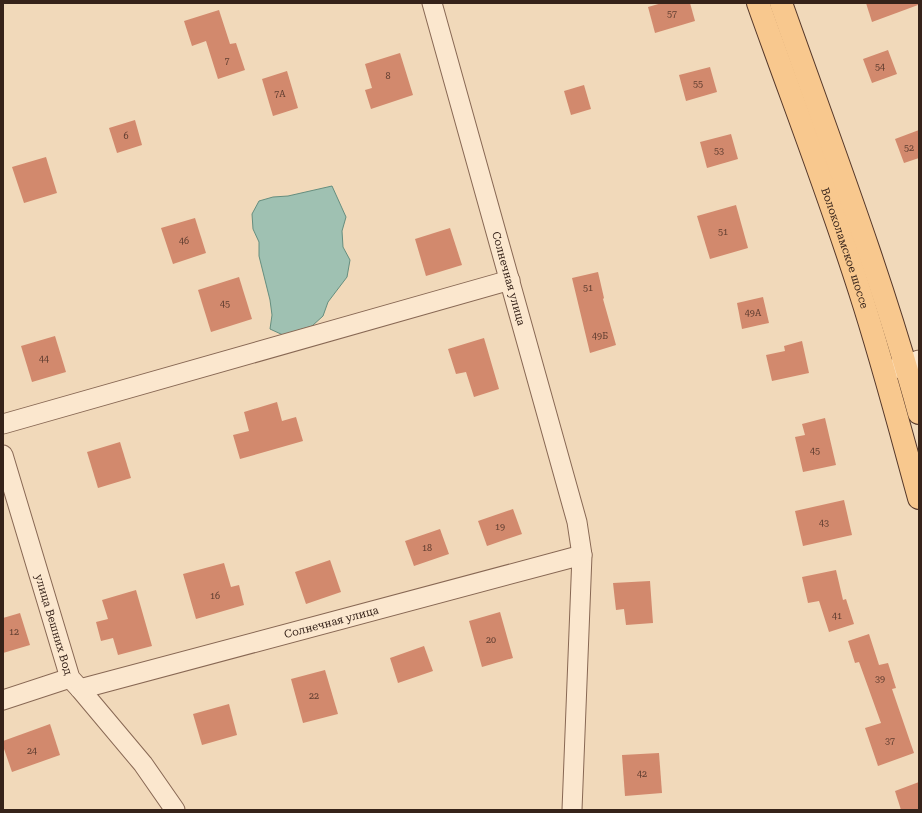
<svg xmlns="http://www.w3.org/2000/svg" width="922" height="813" font-family="'Roboto Serif',serif">
	<style>
		.water { fill: #9fc1b2; stroke: #668e7f }
		.building { fill: #d2896d }
		.lines { fill: none; stroke-linecap: round; stroke-linejoin: round }
		.minor-casing { stroke: #886854; stroke-width: 21 }
		.major-casing { stroke: #553729; stroke-width: 24 }
		.minor { stroke: #fbe7ce; stroke-width: 19 }
		.major { stroke: #f8c88e; stroke-width: 22 }
		.labels { text-anchor: middle; dominant-baseline: central; stroke-width: 3.5; stroke-linejoin: round; paint-order: stroke }
		.number-label { font-size: 9px; fill: #5d3c2f }
		.street-label { font-size: 11px; fill: #36231a; stroke: #f8e4ca }
	</style>
	<rect width="100%" height="100%" fill="#f1d9ba"/>
	<polygon class="water" points="332,186 346,217 342,231 343,247 350,260 347,277 328,302 323,316 312,326 283,335 270,329 272,315 270,300 259,256 259,242 253,229 252,214 259,201 273,197 288,196"/>
	<g class="building">
		<polygon points="662,3 690,3 695,21 655,33 648,7"/>
		<polygon points="866,3 918,3 918,5 872,22"/>
		<polygon points="219,10 230,44 236,43 245,70 218,79 206,41 192,46 184,21"/>
		<polygon points="888,50 897,74 872,83 863,59"/>
		<polygon points="400,53 413,95 371,109 365,90 372,88 365,64"/>
		<polygon points="710,67 717,92 686,101 679,75"/>
		<polygon points="287,71 298,108 273,116 262,79"/>
		<polygon points="584,85 591,109 571,115 564,91"/>
		<polygon points="135,120 142,145 117,153 109,128"/>
		<polygon points="919,130 919,158 904,163 895,139"/>
		<polygon points="731,134 738,159 707,168 700,142"/>
		<polygon points="46,157 57,193 24,203 12,167"/>
		<polygon points="736,205 748,248 710,259 697,216"/>
		<polygon points="195,218 206,253 173,264 161,228"/>
		<polygon points="450,228 462,265 426,276 415,239"/>
		<polygon points="598,272 604,298 603,299 616,345 590,353 572,278"/>
		<polygon points="239,277 252,319 211,332 198,290"/>
		<polygon points="763,297 769,323 742,329 737,303"/>
		<polygon points="55,336 66,372 32,382 21,346"/>
		<polygon points="484,338 499,389 474,397 466,372 456,374 448,349"/>
		<polygon points="802,341 809,373 772,381 766,355 785,351 784,346"/>
		<polygon points="277,402 282,421 296,417 303,441 240,459 233,435 249,431 244,412"/>
		<polygon points="825,418 836,465 803,472 795,437 805,435 802,424"/>
		<polygon points="120,442 131,478 98,488 87,452"/>
		<polygon points="844,500 852,535 803,546 795,511"/>
		<polygon points="513,509 522,534 487,546 478,521"/>
		<polygon points="440,529 449,554 414,566 405,541"/>
		<polygon points="330,560 341,592 306,604 295,572"/>
		<polygon points="224,563 231,587 239,585 244,605 196,619 183,574"/>
		<polygon points="836,570 843,600 846,599 854,624 829,632 819,601 808,603 802,577"/>
		<polygon points="650,581 653,623 626,625 624,609 616,610 613,583"/>
		<polygon points="136,590 152,646 118,655 113,638 101,641 96,622 108,619 102,600"/>
		<polygon points="500,612 513,658 482,667 469,621"/>
		<polygon points="20,613 30,645 3,653 3,618"/>
		<polygon points="869,634 879,665 888,663 896,688 892,689 914,753 878,766 865,728 881,723 859,662 855,663 848,641"/>
		<polygon points="424,646 433,671 398,683 390,658"/>
		<polygon points="325,670 338,714 303,723 291,679"/>
		<polygon points="229,704 237,735 202,745 193,714"/>
		<polygon points="50,724 60,755 12,772 3,746 3,741"/>
		<polygon points="659,753 662,793 625,796 622,755"/>
		<polygon points="919,782 919,810 901,810 895,791"/>
	</g>
	<g class="lines">
		<defs>
			<g id="minor">
				<path id="s1" d="M 432,3 L 577,522 L 582,555 L 572,810"/>
				<polyline points="891,370 919,360"/>
				<polyline points="3,424 510,280"/>
				<path id="s2" d="M 3,455 L 70,678 L 80,689 L 143,764 L 175,810"/>
				<path id="s3" d="M 80,689 L 582,555"/>
				<polyline points="3,700 70,678"/>
			</g>
			<g id="major">
				<path id="s4" d="M 758,3 C 792,99 829,194 860,292 C 882,360 900,429 919,498"/>
				<path d="M 781,3 C 829,139 881,274 919,413"/>
			</g>
		</defs>
		<use href="#minor" class="minor-casing"/>
		<use href="#major" class="major-casing"/>
		<use href="#minor" class="minor"/>
		<use href="#major" class="major"/>
	</g>
	<g class="labels">
		<g class="number-label">
			<text x="672" y="14">57</text>
			<text x="227" y="61">7</text>
			<text x="880" y="67">54</text>
			<text x="388" y="76">8</text>
			<text x="698" y="84">55</text>
			<text x="280" y="94">7А</text>
			<text x="126" y="136">6</text>
			<text x="909" y="148">52</text>
			<text x="719" y="151">53</text>
			<text x="723" y="232">51</text>
			<text x="184" y="241">46</text>
			<text x="588" y="288">51</text>
			<text x="225" y="304">45</text>
			<text x="753" y="313">49А</text>
			<text x="600" y="336">49Б</text>
			<text x="44" y="359">44</text>
			<text x="815" y="451">45</text>
			<text x="824" y="523">43</text>
			<text x="500" y="527">19</text>
			<text x="427" y="548">18</text>
			<text x="215" y="596">16</text>
			<text x="837" y="616">41</text>
			<text x="14" y="632">12</text>
			<text x="491" y="640">20</text>
			<text x="880" y="679">39</text>
			<text x="314" y="696">22</text>
			<text x="890" y="741">37</text>
			<text x="32" y="751">24</text>
			<text x="642" y="774">42</text>
		</g>
		<g class="street-label">
			<text stroke="none"><textPath href="#s4" startOffset="260">Волоколамское шоссе</textPath></text>
			<text stroke="none"><textPath href="#s1" startOffset="286">Солнечная улица</textPath></text>
			<text stroke="none"><textPath href="#s3" startOffset="260">Солнечная улица</textPath></text>
			<text stroke="none"><textPath href="#s2" startOffset="177">улица Вешних Вод</textPath></text>
		</g>
	</g>
	<rect width="922" height="813" fill="none" stroke="#36231a" stroke-width="8"/>
</svg>
